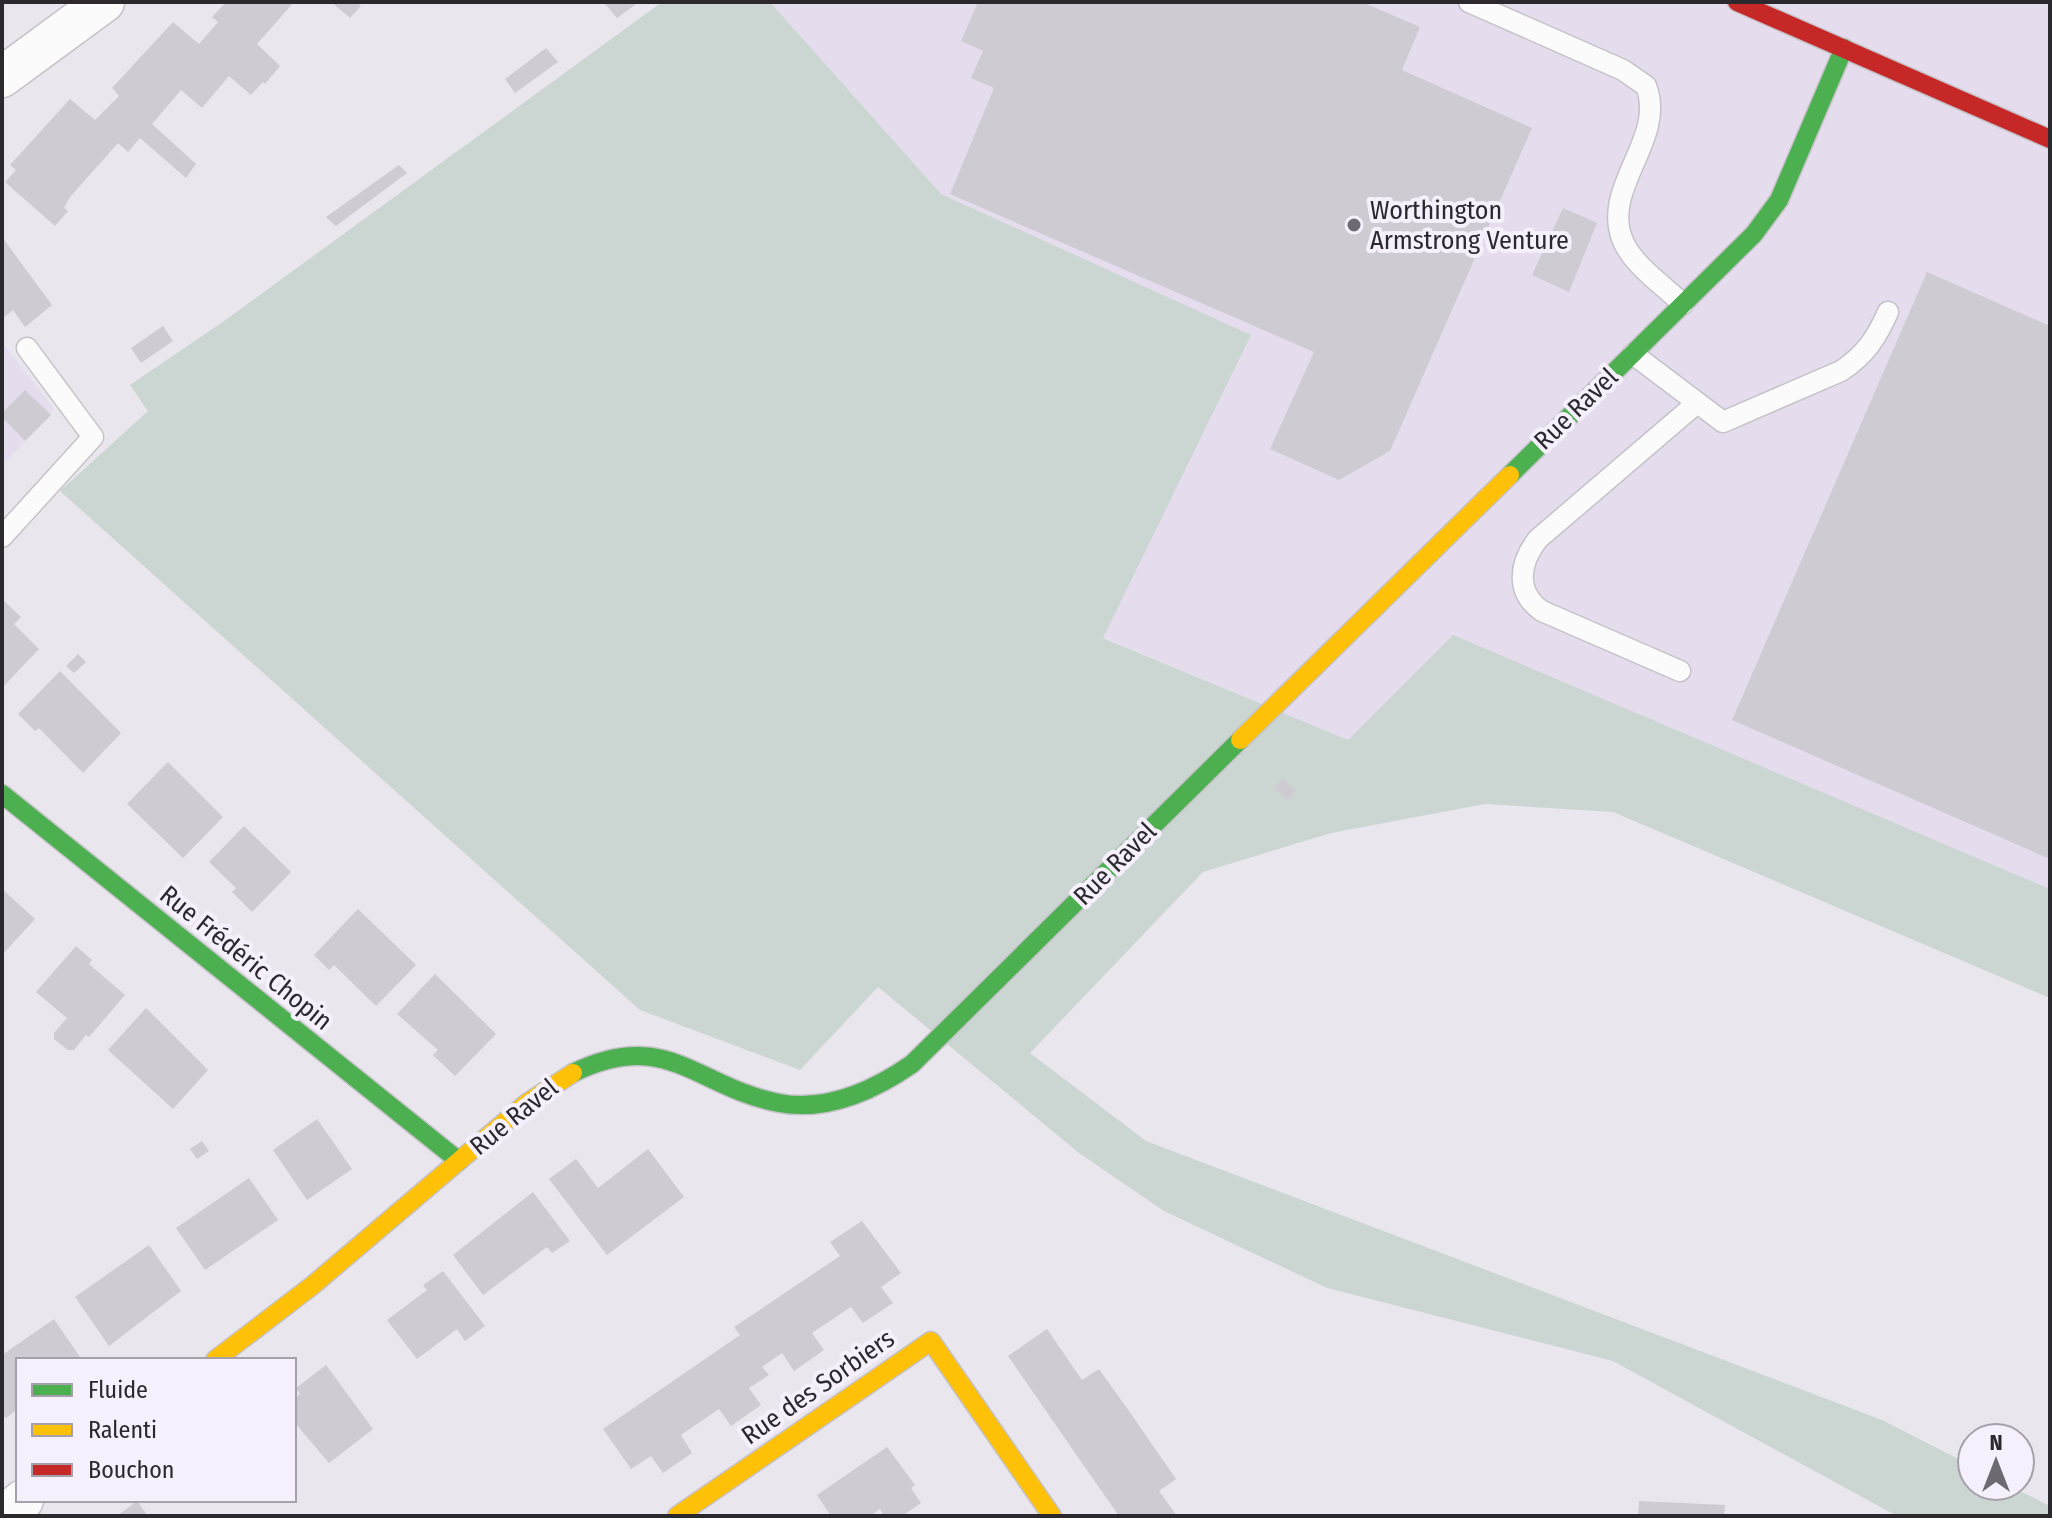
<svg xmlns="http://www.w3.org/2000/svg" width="2052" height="1518" font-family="'Fira Sans Condensed',sans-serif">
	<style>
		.built { fill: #e5dded }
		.green { fill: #cbd6d3 }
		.building { fill: #cecbd2 }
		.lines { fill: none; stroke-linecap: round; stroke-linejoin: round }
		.lane-casing { stroke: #c5c2c8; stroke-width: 23 }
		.street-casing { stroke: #c5c2c8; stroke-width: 43 }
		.fast-casing { stroke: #c5c2c8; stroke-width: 21 }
		.slow-casing { stroke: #c5c2c8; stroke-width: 21 }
		.jam-casing { stroke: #c5c2c8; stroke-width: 21 }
		.lane { stroke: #fcfbfc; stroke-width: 20 }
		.street { stroke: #fcfbfc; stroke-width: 40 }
		.fast { stroke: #4caf50; stroke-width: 18 }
		.slow { stroke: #ffc107; stroke-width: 18 }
		.jam { stroke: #c62828; stroke-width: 18 }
		.poi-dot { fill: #6e6a71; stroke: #f6f0fd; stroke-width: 3 }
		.labels { text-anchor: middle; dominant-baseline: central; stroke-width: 8; stroke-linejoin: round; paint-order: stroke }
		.poi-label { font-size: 26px; fill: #2b282e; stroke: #f6f0fd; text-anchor: start }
		.street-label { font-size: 26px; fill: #2b282e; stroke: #f6f0fd }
	</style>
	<rect width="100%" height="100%" fill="#eae6ee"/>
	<g class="built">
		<polygon points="770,2 2050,2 2050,889 1453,636 1348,740 1103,637 1250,335 941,194"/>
		<polygon points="2,342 54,409 2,466"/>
	</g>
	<polygon class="green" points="662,2 770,2 941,194 1251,335 1103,638 1348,740 1453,635 2050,889 2050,998 1613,812 1485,804 1331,833 1203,872 1030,1053 1146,1141 1882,1420 1972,1466 1972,1486 2010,1486 2050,1506 2050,1516 1897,1516 1613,1361 1327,1288 1164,1211 1079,1153 878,987 800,1070 640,1010 60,491 148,411 130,385 224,321"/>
	<g class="building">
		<polygon points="226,2 294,2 257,44 280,66 265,84 263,82 251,95 229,76 202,108 181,90 152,124 196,164 186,178 140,138 128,152 118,143 70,197 64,208 68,211 55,226 5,182 16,170 10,165 70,99 95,120 119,96 112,88 173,22 199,44 218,22 212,17"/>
		<polygon points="331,2 356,2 361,6 350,18"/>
		<polygon points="608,2 639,2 617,18 605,4"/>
		<polygon points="978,2 1362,2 1420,27 1402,70 1532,128 1390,451 1339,480 1270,449 1314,352 950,194 994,88 971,78 983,51 961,41"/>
		<polygon points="546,48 558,62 515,93 505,79"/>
		<polygon points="399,165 407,173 336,226 326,217"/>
		<polygon points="1563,208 1597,223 1569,292 1532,275"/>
		<polygon points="2,237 52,305 25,327 13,310 2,319"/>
		<polygon points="1927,272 2050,326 2050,859 1732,720"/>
		<polygon points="163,326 173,341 141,363 131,348"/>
		<polygon points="25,390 51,415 25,441 2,417 2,413"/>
		<polygon points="2,599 21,617 14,624 39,649 2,688"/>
		<polygon points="78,654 86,662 74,673 66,666"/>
		<polygon points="60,671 121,733 83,773 39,728 35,731 18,714"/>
		<polygon points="168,762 223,817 183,858 127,804"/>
		<polygon points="1283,778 1296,791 1287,800 1274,787"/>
		<polygon points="244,826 291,872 252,912 232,892 236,888 209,862"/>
		<polygon points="2,889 35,919 2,955"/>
		<polygon points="358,909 416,965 376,1006 334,965 329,970 314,955"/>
		<polygon points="76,946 92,960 89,964 125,995 89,1037 86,1035 74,1050 68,1050 54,1039 54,1033 67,1018 36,992"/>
		<polygon points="435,974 496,1034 455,1076 433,1055 438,1050 397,1014"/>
		<polygon points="146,1008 208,1070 173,1109 108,1050"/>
		<polygon points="317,1119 352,1169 307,1200 273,1150"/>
		<polygon points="202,1141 209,1151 197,1159 190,1149"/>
		<polygon points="648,1149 684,1197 607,1255 549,1179 576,1159 598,1188"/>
		<polygon points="249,1178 278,1220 205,1270 176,1228"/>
		<polygon points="533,1192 570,1241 552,1253 547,1247 483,1295 453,1255"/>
		<polygon points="862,1221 901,1273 881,1287 893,1303 863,1323 851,1307 812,1333 824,1350 794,1371 782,1353 762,1367 769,1375 749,1388 761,1405 731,1426 719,1409 681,1435 692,1453 663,1473 651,1456 631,1469 603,1429 740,1335 734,1327 840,1256 830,1242"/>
		<polygon points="149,1245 181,1291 109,1346 75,1297"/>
		<polygon points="443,1271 485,1326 465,1341 457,1329 417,1359 387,1320 427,1290 423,1285"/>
		<polygon points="54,1319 82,1360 18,1360 18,1409 6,1418 2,1413 2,1355"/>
		<polygon points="1047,1329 1082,1380 1099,1369 1129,1411 1176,1479 1159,1491 1177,1516 1119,1516 1082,1463 1008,1356"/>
		<polygon points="326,1365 373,1429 329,1463 294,1422 294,1399 300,1394 296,1388"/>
		<polygon points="887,1447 915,1485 911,1488 921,1503 902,1516 884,1516 880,1509 870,1516 831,1516 817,1495"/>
		<polygon points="137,1501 148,1516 116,1516 121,1513"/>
		<polygon points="1639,1501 1725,1505 1724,1516 1638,1516"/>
	</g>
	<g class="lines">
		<defs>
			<g id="lane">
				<path d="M 1469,2 L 1623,70 L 1646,86 C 1667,139 1600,188 1623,241 C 1633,265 1664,286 1683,304"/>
				<path d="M 1633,354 L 1723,422 L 1841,371 C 1865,355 1876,339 1888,312"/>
				<polyline points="2,537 93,437 27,348"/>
				<path d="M 1680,671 L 1542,611 C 1515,592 1519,563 1538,539 L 1697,403"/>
			</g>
			<g id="street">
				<polyline points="2,77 104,2"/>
				<polyline points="4,1516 23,1500"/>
			</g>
			<g id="fast">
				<polyline points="1510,475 1754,234 1779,200 1844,48"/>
				<polyline points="2,794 459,1161"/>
				<path d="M 573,1073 C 667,1027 696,1087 779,1103 C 827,1112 873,1091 912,1064 L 1240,740"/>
			</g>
			<g id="slow">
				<polyline points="1240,740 1510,475"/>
				<polyline points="215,1360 313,1285 527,1103 573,1073"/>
				<polyline points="677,1516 931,1341 1052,1516"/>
			</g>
			<polyline id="jam" points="1737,2 2050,139"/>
		</defs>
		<use href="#lane" class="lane-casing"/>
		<use href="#street" class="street-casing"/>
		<use href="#fast" class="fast-casing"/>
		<use href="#slow" class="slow-casing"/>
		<use href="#jam" class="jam-casing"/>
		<use href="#lane" class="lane"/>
		<use href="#street" class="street"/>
		<use href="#fast" class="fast"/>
		<use href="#slow" class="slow"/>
		<use href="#jam" class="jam"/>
	</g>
	<circle class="poi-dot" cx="1354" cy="225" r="8"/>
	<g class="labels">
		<g class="poi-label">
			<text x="1370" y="210">Worthington<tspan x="1370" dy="30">Armstrong Venture</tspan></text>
		</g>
		<g class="street-label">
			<text transform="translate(1576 409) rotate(-44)">Rue Ravel</text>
			<text transform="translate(1115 864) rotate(-45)">Rue Ravel</text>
			<text transform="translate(246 958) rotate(39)">Rue Frédéric Chopin</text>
			<text transform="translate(514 1117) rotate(-39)">Rue Ravel</text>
			<text transform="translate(818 1387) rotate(-35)">Rue des Sorbiers</text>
		</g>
	</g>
	<rect width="2052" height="1518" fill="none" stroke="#2b282e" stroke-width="8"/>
	<rect x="16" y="1358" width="280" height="144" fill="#f6f0fd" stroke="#a5a0aa" stroke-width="2"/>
	<rect x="32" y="1384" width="40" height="12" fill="#4caf50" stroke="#a5a0aa" stroke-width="2"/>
	<text x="88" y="1398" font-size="24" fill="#2b282e">Fluide</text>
	<rect x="32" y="1424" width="40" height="12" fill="#ffc107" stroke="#a5a0aa" stroke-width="2"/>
	<text x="88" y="1438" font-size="24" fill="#2b282e">Ralenti</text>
	<rect x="32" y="1464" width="40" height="12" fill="#c62828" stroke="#a5a0aa" stroke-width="2"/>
	<text x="88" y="1478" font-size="24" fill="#2b282e">Bouchon</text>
	<g transform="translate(1996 1462)"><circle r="38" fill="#f6f0fd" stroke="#a5a0aa" stroke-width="2"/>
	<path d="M0-6L14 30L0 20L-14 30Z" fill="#6e6a71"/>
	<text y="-12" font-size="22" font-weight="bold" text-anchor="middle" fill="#2b282e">N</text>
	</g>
</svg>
